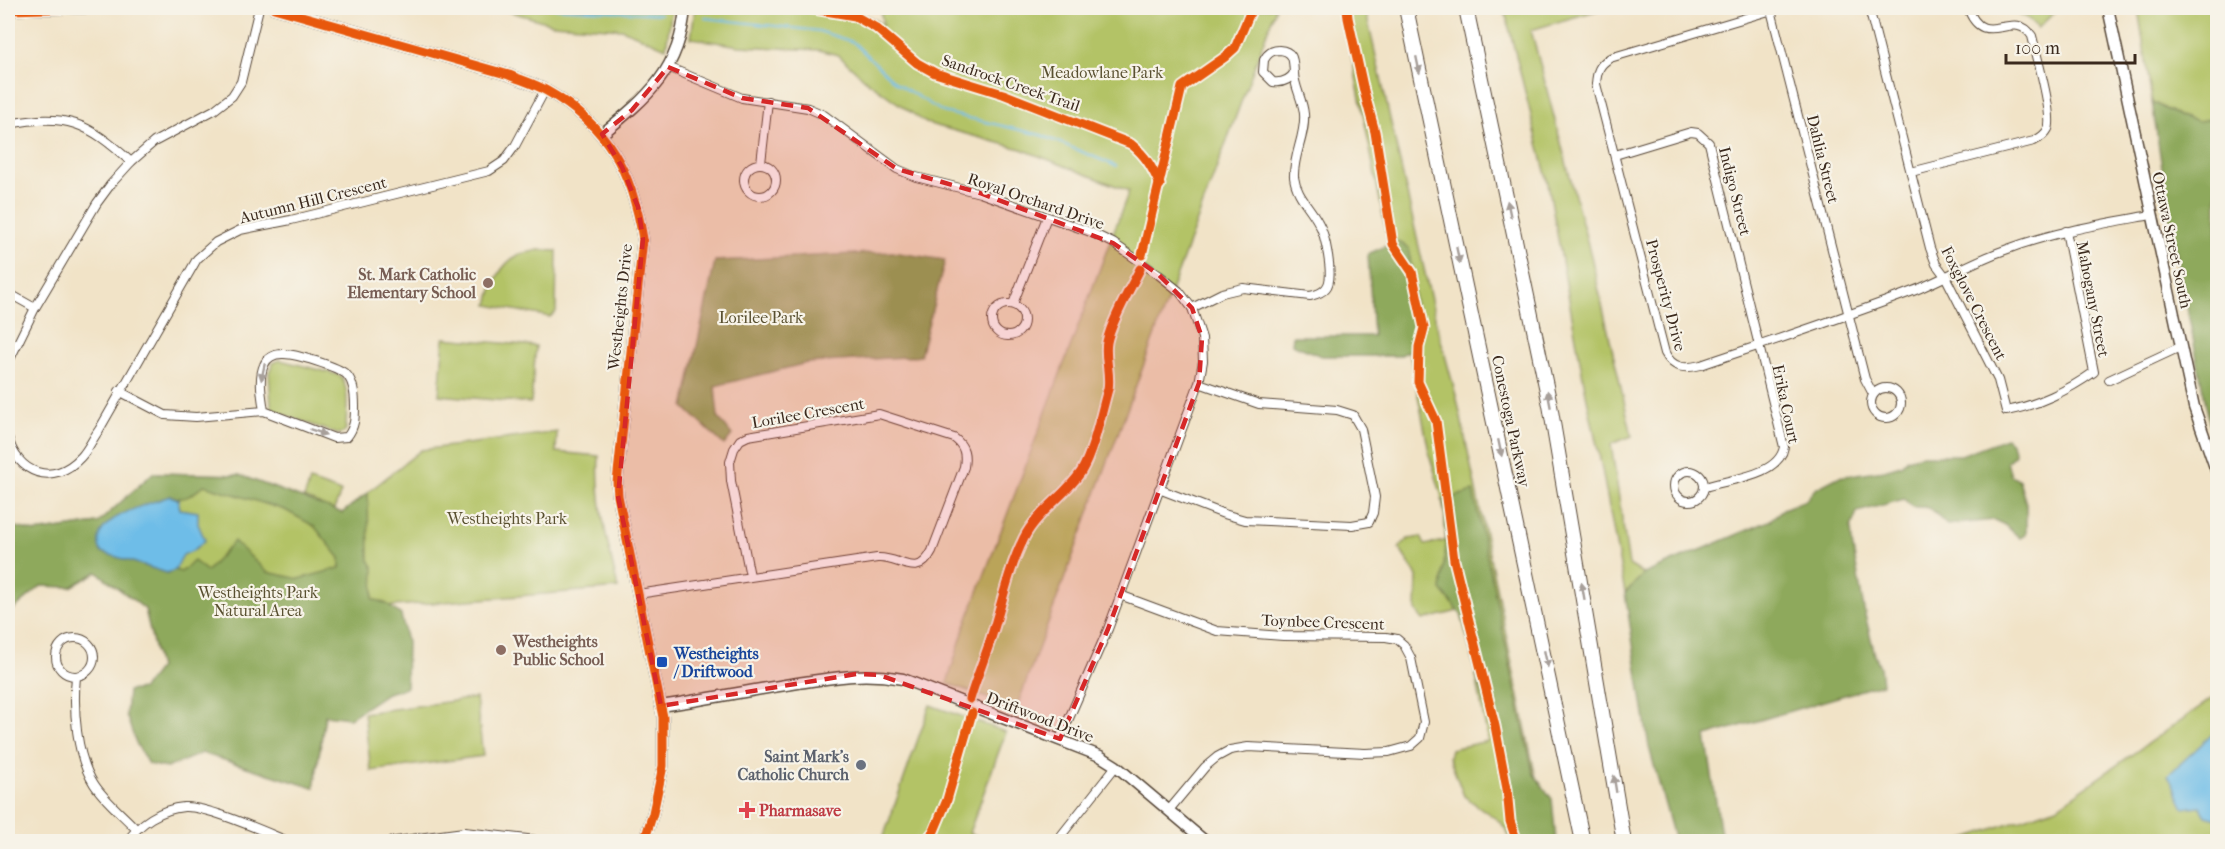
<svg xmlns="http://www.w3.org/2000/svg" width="2225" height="849" font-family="'IM FELL French Canon',serif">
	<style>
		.green { fill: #b3c366; stroke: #777642; stroke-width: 1.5 }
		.forest { fill: #8ea95b; stroke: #646a3c; stroke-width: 1.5; fill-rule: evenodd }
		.water { fill: #6ebde8; stroke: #547483; stroke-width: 1.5 }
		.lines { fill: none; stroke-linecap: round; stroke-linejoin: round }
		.stream { stroke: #6ebde8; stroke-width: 2 }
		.street-casing { stroke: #564637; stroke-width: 10 }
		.secondary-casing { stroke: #564637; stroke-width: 13 }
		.highway-casing { stroke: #564637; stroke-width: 16 }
		.street { stroke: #fff; stroke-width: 8 }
		.secondary { stroke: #fff; stroke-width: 10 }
		.highway { stroke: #fff; stroke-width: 14 }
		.cycleway-casing { stroke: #f7f3e8; stroke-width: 13 }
		.cycleway { stroke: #e8590c; stroke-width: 9 }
		.oneway { fill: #a79f9a }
		.marked { fill: #d62828; fill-opacity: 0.2; stroke: #d62828; stroke-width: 4.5; stroke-dasharray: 12 8; stroke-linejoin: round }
		.education-dot { fill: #8d6e63; stroke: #f7f3e8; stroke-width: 2 }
		.transit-dot { fill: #1a4fb4; stroke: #f7f3e8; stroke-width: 2 }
		.worship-dot { fill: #6b7280; stroke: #f7f3e8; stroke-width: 2 }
		.health-dot { fill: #e0444e; stroke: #f7f3e8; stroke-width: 2 }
		.labels { text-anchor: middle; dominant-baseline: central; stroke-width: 4.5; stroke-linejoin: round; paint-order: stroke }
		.park-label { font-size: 16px; fill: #595030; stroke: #f7f3e8 }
		.street-label { font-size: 16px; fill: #3b2a1e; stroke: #f7f3e8 }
		.education-label { font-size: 16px; font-weight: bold; fill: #785e54; stroke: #f7f3e8; text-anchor: end }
		.transit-label { font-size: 16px; font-weight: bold; fill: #164399; stroke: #f7f3e8; text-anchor: start }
		.worship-label { font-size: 16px; font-weight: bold; fill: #5b616d; stroke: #f7f3e8; text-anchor: end }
		.health-label { font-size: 16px; font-weight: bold; fill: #be3a42; stroke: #f7f3e8; text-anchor: start }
	</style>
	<rect width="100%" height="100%" fill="#f7f3e8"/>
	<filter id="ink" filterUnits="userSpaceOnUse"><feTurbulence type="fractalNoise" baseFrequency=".0167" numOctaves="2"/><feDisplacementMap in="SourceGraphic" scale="12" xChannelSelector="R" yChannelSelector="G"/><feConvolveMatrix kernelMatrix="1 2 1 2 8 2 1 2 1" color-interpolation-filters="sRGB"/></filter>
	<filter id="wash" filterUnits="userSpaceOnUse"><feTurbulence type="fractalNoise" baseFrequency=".008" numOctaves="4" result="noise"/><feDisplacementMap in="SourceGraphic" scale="24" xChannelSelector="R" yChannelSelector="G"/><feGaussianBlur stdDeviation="1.35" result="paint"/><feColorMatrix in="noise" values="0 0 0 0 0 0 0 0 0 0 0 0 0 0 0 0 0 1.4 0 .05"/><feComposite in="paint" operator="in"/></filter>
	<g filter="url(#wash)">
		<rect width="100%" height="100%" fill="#f1e3c7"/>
		<g class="green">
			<polygon points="497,8 672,8 666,48 622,29 553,24"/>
			<polygon points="695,8 846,8 865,15 883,25 880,8 1276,8 1016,709 947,683 964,629 1129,191 1021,149 926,123 868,82 838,55 819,50 739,46 691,38"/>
			<polygon points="1339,8 1365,8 1436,322 1457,399 1549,841 1511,841 1507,830 1499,821 1464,796 1449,757 1451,749 1488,741 1468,632 1462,610 1423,620 1416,611 1417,576 1399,548 1408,539 1421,537 1425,545 1449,540 1441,493 1430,457 1354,67 1342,11"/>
			<polygon points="1504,8 1605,8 1531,30 1591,256 1632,436 1611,444 1629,565 1644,574 1625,593 1601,464 1586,394 1548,183"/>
			<polygon points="2014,8 2059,8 2038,28 2026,17 2015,12"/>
			<polygon points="2138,8 2217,8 2217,118 2198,122 2179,116 2152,102"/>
			<path d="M 538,250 L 557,251 L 556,312 L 550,317 L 488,305 C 492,286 499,265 518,255 C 523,253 532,252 538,250 Z"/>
			<polygon points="444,338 536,346 531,403 439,395"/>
			<path d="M 280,360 L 339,375 C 351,387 346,413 346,429 L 343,433 L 337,434 L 275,411 L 271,406 L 269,372 L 273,363 Z"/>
			<path d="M 557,432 L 556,452 L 599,456 C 596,502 608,544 618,588 L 370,608 L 325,715 L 314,788 L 202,753 L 159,668 L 145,609 L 97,572 L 71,587 L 41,586 L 8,614 L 8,525 L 35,532 L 98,523 L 153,473 L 239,475 L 321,505 L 304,498 L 310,481 L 341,492 L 334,510 L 342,513 L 421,450 Z"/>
			<polygon points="2217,695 2217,841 1954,842 2057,807"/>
			<polygon points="476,698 483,756 371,771 364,713"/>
			<polygon points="930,705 1006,732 969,833 990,841 882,841"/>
		</g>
		<g class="forest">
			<polygon points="2152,102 2179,116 2198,121 2217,118 2217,441 2209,421 2169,214"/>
			<polygon points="1397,241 1409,248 1415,303 1413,349 1399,356 1321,356 1292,344 1293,336 1373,336 1368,254"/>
			<polygon points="892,252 945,260 920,356 807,363 715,386 718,417 732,435 724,445 684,407 715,261"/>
			<path d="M 2006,438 L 2012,444 L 2015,454 L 2007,462 L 2011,475 L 2019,481 L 2026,503 L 2026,534 L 2020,538 L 2005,525 L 1994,520 L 1947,525 C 1930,512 1939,506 1912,507 L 1904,499 L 1857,512 L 1851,527 L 1852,543 L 1865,615 L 1875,655 L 1880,667 L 1882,684 L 1706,736 L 1722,841 L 1675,841 L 1649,747 L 1625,593 L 1644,574 L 1769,521 L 1783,509 L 1806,500 L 1815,489 L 1838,477 L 1884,470 L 1901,465 L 1907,459 L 1922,455 L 1961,455 Z"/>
			<path d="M 153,473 L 239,475 L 342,513 L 368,493 L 369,560 L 374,568 L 373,599 L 387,604 L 401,615 L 407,642 L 406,688 L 387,693 L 350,718 L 325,715 L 314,788 L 202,753 L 167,768 L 148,764 L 136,743 L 126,715 L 128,691 L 143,689 L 159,668 L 145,609 L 97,572 L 71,587 L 41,586 L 8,614 L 8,525 L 35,532 L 98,523 ZM 204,485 L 285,510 L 314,526 L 340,558 L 340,568 L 299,579 L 267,572 L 234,541 L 207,571 L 194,561 L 181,572 L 175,570 L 167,573 L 102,552 L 169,496 C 185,502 192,495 204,485 Z"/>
			<polygon points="1473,491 1533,773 1552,799 1556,841 1513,841 1504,776 1461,614 1441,590 1446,545 1444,500"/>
		</g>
		<g class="water">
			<path d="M 170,496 L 178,499 L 180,509 L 198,512 L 198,524 L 205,540 L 194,550 L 183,555 L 175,570 L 167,573 L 101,552 C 86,518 147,505 170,496 Z"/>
			<polygon points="2217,730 2217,819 2206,816 2200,806 2184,808 2168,775"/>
		</g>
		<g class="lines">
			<g class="stream">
				<polyline points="553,8 661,14"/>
				<polyline points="705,18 819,31 853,42 896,83 943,112 1041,135 1116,166"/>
			</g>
		</g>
	</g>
	<g filter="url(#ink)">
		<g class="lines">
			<defs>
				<g id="street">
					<path d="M 1779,8 L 1610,58 C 1599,65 1597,71 1596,84 L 1665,353 C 1673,369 1685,369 1701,365 C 1772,341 1843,318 1913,291 C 1944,279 1973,261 2005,250 C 2052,232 2102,224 2151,215"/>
					<path d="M 1869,8 L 1930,248 L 1936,264 L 1945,276 L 1998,380 L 2006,411 C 2036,406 2069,390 2094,372 L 2066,231"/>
					<polyline points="1771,10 1865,379 1873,394"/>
					<polyline points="668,67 742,98 808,108 824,115 897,169 916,177 980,193 1088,231 1113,243 1159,275 1179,291 1192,308 1202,338 1203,361 1199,383 1108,629 1060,739"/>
					<path d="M 8,124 C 67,113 87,122 131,162"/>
					<path d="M 1615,155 L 1691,132 L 1698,133 L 1709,143 L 1784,447 C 1779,476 1729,479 1705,487"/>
					<polyline points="761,163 768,101"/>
					<circle cx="760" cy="180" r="16"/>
					<path d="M 1911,172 L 2034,141 C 2040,138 2045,135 2048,129 C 2054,116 2036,53 2032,36 C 2013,7 1984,52 1968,8"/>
					<polyline points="8,276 10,294"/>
					<polyline points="10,294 35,308"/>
					<circle cx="1008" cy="320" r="16"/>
					<polyline points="1013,304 1047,217"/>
					<path d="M 1192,308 L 1222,293 L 1243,288 L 1310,296 C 1315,295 1322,293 1326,288 C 1335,278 1325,233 1318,222 C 1310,207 1296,195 1294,177 C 1293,155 1306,135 1304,114 C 1303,100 1294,86 1294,73 C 1293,62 1295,51 1279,50 C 1272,50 1267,54 1264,60 L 1263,72 L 1273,82 C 1282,83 1289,81 1294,73"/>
					<polyline points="8,363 35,308 97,203 111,184 131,162 154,142 214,110 232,96 241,82 259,8"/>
					<polyline points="2109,380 2180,347"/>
					<circle cx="1886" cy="403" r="15"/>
					<path d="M 119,391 L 165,415 L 196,417 L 264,411 L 334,438 L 347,437 C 355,427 355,418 355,406 C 355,396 354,383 347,375 C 339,367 294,353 282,354 C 274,354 267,358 264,365 C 258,378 262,397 264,411"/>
					<path d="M 8,437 C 17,474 53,487 81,457 C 88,450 93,438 99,430 L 197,259 L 216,242 L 240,230 L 291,220 L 489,171 L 504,161 L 515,146 L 545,90"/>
					<circle cx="1689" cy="486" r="15"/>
					<polyline points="1159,489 1224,514 1245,520 1352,525 1369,522 1373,513 1375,497 1361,429 1353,415 1337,410 1259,404 1199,383"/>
					<path d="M 638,594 L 877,558 C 900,556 917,581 932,551 L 964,467 C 966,455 965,446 954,438 L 879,414 L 748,436 L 740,440 L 734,449 L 730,462 L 731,481 L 750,576"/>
					<polyline points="1120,595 1217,631 1283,636 1386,637 1397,639 1404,645 1411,658 1424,722 1420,738 1411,746 1389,752 1365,753 1248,747 1230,750 1217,757 1205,767 1169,810"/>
					<circle cx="75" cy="657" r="19"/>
					<path d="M 76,676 C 73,709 76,756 94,784 C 105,801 122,814 135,828"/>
					<path d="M 127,842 C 139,823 161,809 184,807 C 208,806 265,832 290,842"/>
					<polyline points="388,842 464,832 554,842"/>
					<polyline points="1056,842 1116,766"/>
				</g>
				<g id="secondary">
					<path d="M 274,8 L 509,75 C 521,80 535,84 547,91 C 608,125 632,172 643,239 L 617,482 L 618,496 L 663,717 L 663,766 L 653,813 L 644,842"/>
					<polyline points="2108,8 2194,407 2218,476"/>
					<polyline points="8,10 84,8"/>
					<path d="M 602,134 C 648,97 680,70 685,8"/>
					<path d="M 661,706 C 707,699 752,690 798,683 C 837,677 864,672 903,679 L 1100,756 L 1116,766 L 1206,842"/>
				</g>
				<g id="highway">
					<polyline points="1406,8 1583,842"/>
					<polyline points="1466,8 1550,405 1624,842"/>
				</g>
			</defs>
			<use href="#street" class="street-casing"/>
			<use href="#secondary" class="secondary-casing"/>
			<use href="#highway" class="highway-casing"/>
			<use href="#street" class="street"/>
			<use href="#secondary" class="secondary"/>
			<use href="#highway" class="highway"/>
			<defs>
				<g id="cycleway">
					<path d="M 274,8 L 509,75 C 521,80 535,84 547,91 C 608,125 632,172 643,239 L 617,482 L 618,496 L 663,717 L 663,766 L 653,813 L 644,842"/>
					<path d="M 808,8 L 855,16 L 876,28 L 917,63 L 935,73 L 1003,94 L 1131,144 C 1146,156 1152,167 1160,185"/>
					<polyline points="1347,8 1348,18 1364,91 1375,132 1393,244 1412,272 1424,328 1419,347 1418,382 1436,421 1454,560 1495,726 1507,789 1510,821 1517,842"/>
					<polyline points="8,10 84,8"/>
					<polyline points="1142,255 1182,87 1225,57 1235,48 1252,8"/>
					<path d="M 970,699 C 976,678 985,658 991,638 C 1002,604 1008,570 1024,538 C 1037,512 1065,496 1081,472 C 1094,450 1101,414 1108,389 C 1111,374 1104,357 1107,342 C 1111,322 1130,289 1140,269"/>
					<polyline points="925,842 934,831 947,800 972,713"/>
				</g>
			</defs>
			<use href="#cycleway" class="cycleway-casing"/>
			<use href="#cycleway" class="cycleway"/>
		</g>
		<defs><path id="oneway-solid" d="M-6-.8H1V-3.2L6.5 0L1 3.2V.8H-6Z" transform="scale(1.5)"/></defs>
		<g class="oneway">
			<use href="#oneway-solid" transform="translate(1418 65) rotate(78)"/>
			<use href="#oneway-solid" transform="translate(1509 209) rotate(-102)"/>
			<use href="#oneway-solid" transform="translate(1458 255) rotate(78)"/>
			<use href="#oneway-solid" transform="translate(263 372) rotate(102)"/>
			<use href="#oneway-solid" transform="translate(1549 399) rotate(-101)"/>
			<use href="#oneway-solid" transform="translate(318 432) rotate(19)"/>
			<use href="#oneway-solid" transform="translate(1500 448) rotate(78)"/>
			<use href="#oneway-solid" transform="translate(1583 591) rotate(-100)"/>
			<use href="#oneway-solid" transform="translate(1546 659) rotate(78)"/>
			<use href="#oneway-solid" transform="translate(1615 784) rotate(-99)"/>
		</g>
	</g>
	<path class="marked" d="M 668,67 L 742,98 L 808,108 L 897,169 L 980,193 L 1113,243 L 1159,275 L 1192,308 L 1202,338 L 1199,383 L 1108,629 L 1060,739 L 879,675 L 856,674 L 661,706 L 618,496 L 643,239 L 638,207 L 622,167 L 602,134 L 632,110 Z"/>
	<g class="education-dot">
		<circle cx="488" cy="283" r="6"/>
		<circle cx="501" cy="650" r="6"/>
	</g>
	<rect class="transit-dot" x="656" y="656" width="12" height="12" rx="3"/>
	<circle class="worship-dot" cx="861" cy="765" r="6"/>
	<path class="health-dot" d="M744 801h6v6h6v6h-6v6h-6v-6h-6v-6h6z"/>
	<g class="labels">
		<g class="park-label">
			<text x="1102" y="72">Meadowlane Park</text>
			<text x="761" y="317">Lorilee Park</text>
			<text x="507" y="518">Westheights Park</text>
			<text x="258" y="592">Westheights Park<tspan x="258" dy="18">Natural Area</tspan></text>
		</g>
		<g class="street-label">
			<text transform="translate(1011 83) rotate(19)">Sandrock Creek Trail</text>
			<text transform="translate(1823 159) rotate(76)">Dahlia Street</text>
			<text transform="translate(1735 191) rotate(76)">Indigo Street</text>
			<text transform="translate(313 200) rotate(-14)">Autumn Hill Crescent</text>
			<text transform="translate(1036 201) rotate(19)">Royal Orchard Drive</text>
			<text transform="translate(2172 240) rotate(78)">Ottawa Street South</text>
			<text transform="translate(1666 295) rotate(75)">Prosperity Drive</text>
			<text transform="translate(2093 299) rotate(79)">Mahogany Street</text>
			<text transform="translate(1974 303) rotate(63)">Foxglove Crescent</text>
			<text transform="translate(620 307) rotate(-84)">Westheights Drive</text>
			<text transform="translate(1786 404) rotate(78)">Erika Court</text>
			<text transform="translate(808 413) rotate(-10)">Lorilee Crescent</text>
			<text transform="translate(1511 421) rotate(78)">Conestoga Parkway</text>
			<text transform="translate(1323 622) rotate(2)">Toynbee Crescent</text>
			<text transform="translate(1040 717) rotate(21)">Driftwood Drive</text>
		</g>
		<g class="education-label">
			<text x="476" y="274">St. Mark Catholic<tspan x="476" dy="18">Elementary School</tspan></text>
			<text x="513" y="641" text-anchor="start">Westheights<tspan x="513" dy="18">Public School</tspan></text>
		</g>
		<g class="transit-label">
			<text x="674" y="653">Westheights<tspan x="674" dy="18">/ Driftwood</tspan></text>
		</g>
		<g class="worship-label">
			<text x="849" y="756">Saint Mark's<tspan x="849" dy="18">Catholic Church</tspan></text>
		</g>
		<g class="health-label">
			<text x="759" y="810">Pharmasave</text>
		</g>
	</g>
	<rect width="2225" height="849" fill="none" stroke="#f7f3e8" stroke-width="30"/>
	<path d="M2006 54v9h129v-9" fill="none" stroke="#3b2a1e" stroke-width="3"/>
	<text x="2015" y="54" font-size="18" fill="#3b2a1e" stroke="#f7f3e8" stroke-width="4.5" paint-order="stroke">100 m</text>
</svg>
